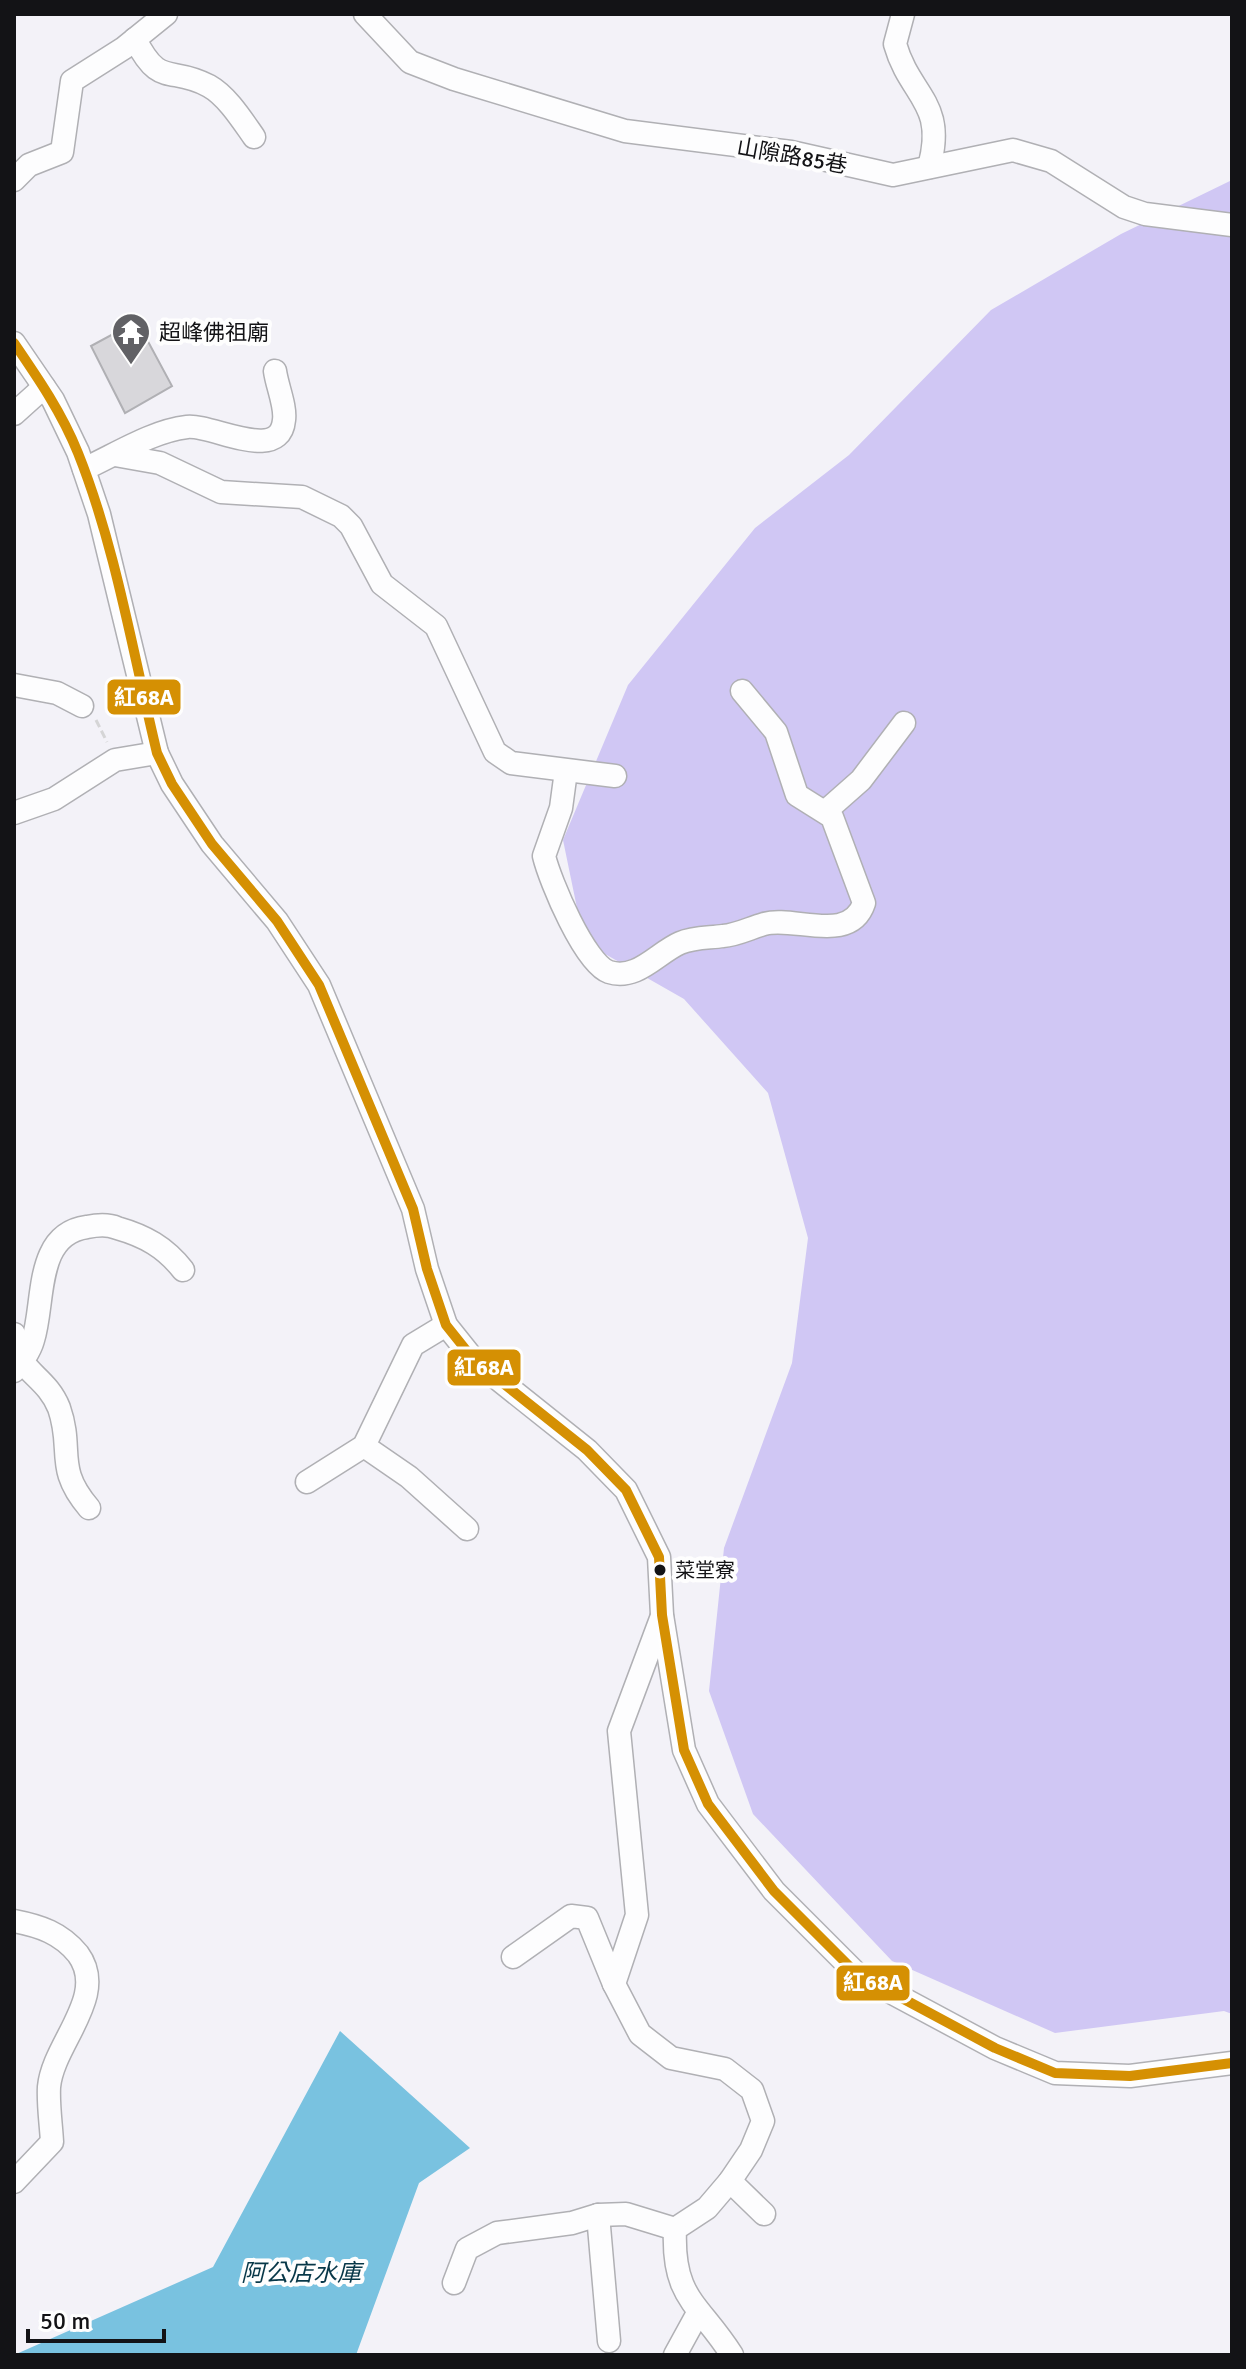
<svg xmlns="http://www.w3.org/2000/svg" width="1246" height="2369" font-family="Signika,'Noto Sans TC',sans-serif">
	<style>
		.forest { fill: #d0c7f4 }
		.water { fill: #79c2e0 }
		.building { fill: #d8d7db; stroke: #b0b0b4; stroke-width: 2 }
		.lines { fill: none; stroke-linecap: round; stroke-linejoin: round }
		.minor-casing { stroke: #b0b0b4; stroke-width: 25 }
		.path { stroke: #d5d5d6; stroke-width: 3; stroke-dasharray: 8 4; stroke-linecap: butt }
		.minor { stroke: #fdfdfe; stroke-width: 22 }
		.bus-1-casing { stroke: #fefefe; stroke-width: 16 }
		.bus-1 { stroke: #d59003; stroke-width: 10 }
		.bus-dot { fill: #131316; stroke: #fefefe; stroke-width: 3 }
		.labels { text-anchor: middle; dominant-baseline: central; stroke-width: 8; stroke-linejoin: round; paint-order: stroke }
		.bus-label { font-size: 20px; fill: #131316; stroke: #fefefe; text-anchor: start }
		.street-label { font-size: 22px; fill: #131316; stroke: #fefefe }
		.poi-label { font-size: 22px; fill: #131316; stroke: #fefefe; text-anchor: start }
		.water-label { font-size: 24px; font-style: italic; fill: #073748; stroke: #fefefe }
		.line-badge { stroke: #fefefe; stroke-width: 3 }
		.badge-label { font-size: 22px; text-anchor: middle; font-weight: bold; fill: #fff }
	</style>
	<rect width="100%" height="100%" fill="#f3f2f8"/>
	<polygon class="forest" points="1232,180 1232,2014 1224,2011 1055,2033 892,1961 753,1814 709,1691 724,1548 792,1363 808,1238 768,1093 684,999 584,942 563,840 628,685 755,528 849,455 991,310 1121,234"/>
	<polygon class="water" points="340,2031 470,2148 419,2183 356,2355 14,2355 213,2267"/>
	<polygon class="building" points="137,321 172,386 125,413 91,346"/>
	<g class="lines">
		<defs>
			<g id="minor">
				<polyline points="365,14 410,62 454,79 625,131 791,152 893,175 1013,150 1051,161 1124,207 1145,214 1232,225"/>
				<path d="M 903,14 L 895,44 C 910,97 947,102 929,167"/>
				<path d="M 135,39 C 160,89 170,65 209,86 C 227,96 242,120 254,137"/>
				<polyline points="14,180 29,165 62,152 72,81 124,48 166,14"/>
				<polyline points="14,343 53,400 78,452 99,514 157,753 172,784 212,844 277,921 319,985 413,1209 427,1269 446,1325 474,1360 587,1450 626,1490 659,1557 662,1615 684,1750 708,1804 774,1891 857,1974 995,2048 1055,2073 1130,2076 1232,2063"/>
				<polyline points="14,414 44,387"/>
				<polyline points="115,455 160,463 221,492 302,497 341,516 351,526 382,584 436,626 495,752 511,763 615,776"/>
				<path d="M 84,469 C 115,455 152,431 187,427 C 212,424 280,464 284,420 C 286,406 277,386 275,371"/>
				<polyline points="14,685 57,693 82,706"/>
				<path d="M 566,771 L 561,808 L 544,856 C 550,881 585,964 609,972 C 637,981 657,953 680,943 C 694,937 709,938 723,936 C 737,935 750,928 764,924 C 793,915 850,945 864,903 L 832,817 L 797,795 L 776,732 L 742,691"/>
				<polyline points="827,810 861,780 904,723"/>
				<polyline points="14,813 54,799 115,760 157,753"/>
				<path d="M 14,1334 C 16,1342 18,1351 21,1359 C 30,1375 49,1383 59,1408 C 74,1451 54,1467 89,1508"/>
				<path d="M 14,1371 C 21,1364 30,1351 33,1340 C 45,1303 34,1234 87,1227 C 97,1225 108,1224 117,1228 C 145,1236 165,1247 183,1270"/>
				<polyline points="364,1446 409,1477 467,1529"/>
				<polyline points="307,1482 364,1446 413,1345 446,1325"/>
				<path d="M 662,1616 L 619,1731 L 637,1915 L 614,1984 L 640,2034 L 671,2058 L 725,2069 L 752,2090 L 763,2121 L 751,2150 L 730,2181 L 707,2208 L 675,2229 C 672,2299 699,2303 732,2355"/>
				<path d="M 14,1921 C 40,1926 61,1933 78,1954 C 109,1996 53,2043 49,2087 C 48,2104 51,2124 52,2142 L 14,2182"/>
				<polyline points="513,1957 571,1916 587,1918 614,1984"/>
				<polyline points="730,2181 764,2214"/>
				<polyline points="598,2215 609,2341"/>
				<polyline points="454,2283 467,2249 497,2233 572,2223 598,2215 626,2214 675,2229"/>
				<polyline points="675,2355 698,2313"/>
			</g>
		</defs>
		<use href="#minor" class="minor-casing"/>
		<polyline class="path" points="96,720 107,742"/>
		<use href="#minor" class="minor"/>
		<defs>
			<path id="bus-1" d="M 14,343 C 38,378 62,413 78,453 C 116,548 133,654 157,753 L 172,784 L 212,844 L 277,921 L 319,985 L 413,1209 L 427,1269 L 446,1325 L 474,1360 L 587,1450 L 626,1490 L 659,1557 L 662,1615 L 684,1750 L 708,1804 L 774,1891 L 857,1974 L 995,2048 L 1055,2073 L 1130,2076 L 1232,2063"/>
		</defs>
		<use href="#bus-1" class="bus-1-casing"/>
		<use href="#bus-1" class="bus-1"/>
	</g>
	<defs>
		<symbol id="temple-pin" viewBox="-11 -11 22 30"><path d="M0 17L-7.5 6A9.5 9.5 0 1 1 7.5 6Z" fill="#616165" stroke="#fefefe"/><path d="M0-6L5-2H3V0L6.5 2.5H4V6H1.5V3h-3V6H-4V2.5H-6.5L-3 0V-2H-5Z" fill="#fff"/></symbol>
	</defs>
	<g fill-rule="evenodd">
		<use href="#temple-pin" x="109" y="310" width="44" height="60"/>
	</g>
	<circle class="bus-dot" cx="660" cy="1570" r="7"/>
	<g class="labels">
		<g class="bus-label">
			<text x="675" y="1570">菜堂寮</text>
		</g>
		<g class="street-label">
			<text transform="translate(792 156) rotate(10)">山隙路85巷</text>
		</g>
		<g class="poi-label">
			<text x="159" y="332">超峰佛祖廟</text>
		</g>
		<g class="water-label">
			<text x="301" y="2273">阿公店水庫</text>
		</g>
	</g>
	<g class="line-badge">
		<rect x="106" y="678" width="76" height="38" rx="8" fill="#d59003"/>
		<rect x="446" y="1348" width="76" height="39" rx="8" fill="#d59003"/>
		<rect x="835" y="1964" width="76" height="38" rx="8" fill="#d59003"/>
	</g>
	<g class="badge-label">
		<text x="144" y="705">紅68A</text>
		<text x="484" y="1375">紅68A</text>
		<text x="873" y="1990">紅68A</text>
	</g>
	<rect width="1246" height="2369" fill="none" stroke="#131316" stroke-width="32"/>
	<path d="M28 2329v12h136v-12" fill="none" stroke="#131316" stroke-width="4"/>
	<text x="40" y="2329" font-size="24" fill="#131316" stroke="#fefefe" stroke-width="6" paint-order="stroke">50 m</text>
</svg>
